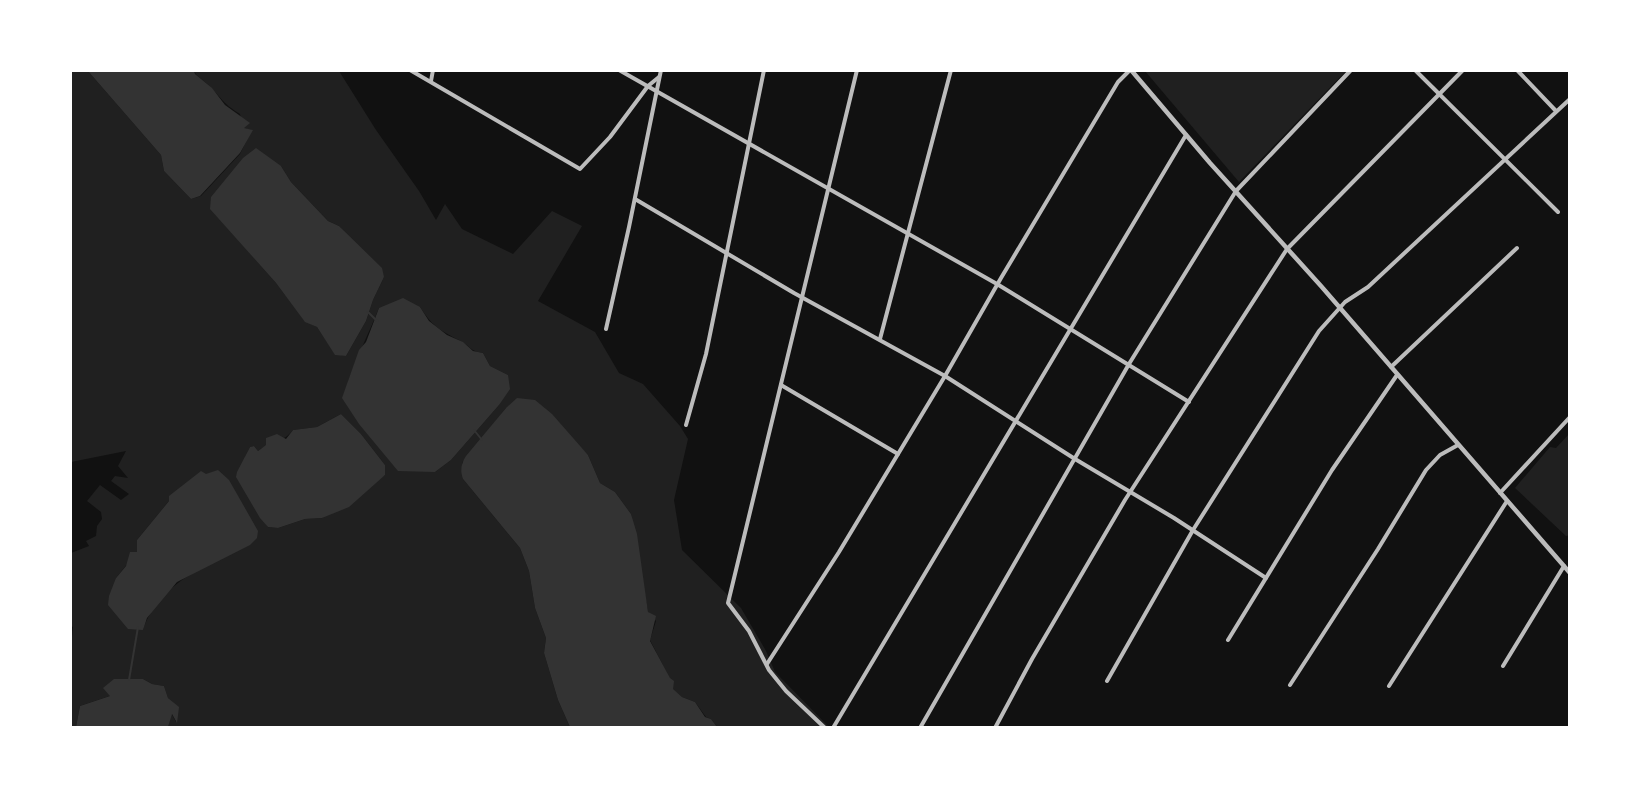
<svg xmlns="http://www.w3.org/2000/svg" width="1640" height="798" font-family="'Sofia Sans Condensed',sans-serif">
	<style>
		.green { fill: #202020; fill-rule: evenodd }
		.water { fill: #333 }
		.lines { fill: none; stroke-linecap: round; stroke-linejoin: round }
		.stream { stroke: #333; stroke-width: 2 }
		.minor { stroke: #bcbcbc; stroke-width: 4 }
		.tertiary { stroke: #bcbcbc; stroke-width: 4.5 }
	</style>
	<rect width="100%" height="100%" fill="#111"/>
	<g class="green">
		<path d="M 71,71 L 88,71 L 161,155 L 164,171 L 191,199 L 201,196 L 240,154 L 252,130 L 243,128 L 249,123 L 241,118 L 240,114 C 225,105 223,100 211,88 C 206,81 197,78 194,71 L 339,71 L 376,130 L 419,191 L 436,220 L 445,204 L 462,229 L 513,254 L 552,211 L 582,226 L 538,301 L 595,332 L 619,373 L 643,384 L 680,426 L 688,439 L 674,500 L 682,550 L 741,608 L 766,651 L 775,672 L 829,727 L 717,727 L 711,719 L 706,717 L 695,702 L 682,697 L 672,689 L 670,679 L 650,640 L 656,621 L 648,612 L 631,514 L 615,492 L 600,483 L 588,455 L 573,440 L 506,408 L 462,463 L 463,479 L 520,548 L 529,571 L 535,608 L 546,638 L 544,653 L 558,700 L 570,727 L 168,727 L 171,713 L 176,722 L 178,707 L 168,698 L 164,686 L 152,684 L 143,679 L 110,696 L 80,706 L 76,727 L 71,727 L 70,656 L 73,627 L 70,625 L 71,553 L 89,546 L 86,541 L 96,536 L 97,526 L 102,519 L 101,512 L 87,501 L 100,485 L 121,500 L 129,494 L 111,481 L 115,476 L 128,478 L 118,466 L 126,451 L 71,462 ZM 281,166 L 291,182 L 328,221 L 339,226 L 384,277 L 373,300 L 366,321 L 346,356 L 335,354 L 317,327 L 305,321 L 276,283 L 211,209 L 211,197 ZM 420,307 C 434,329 441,330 462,342 C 471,347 470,351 483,353 L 490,366 L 508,375 L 499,405 L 451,460 L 435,472 L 348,382 C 357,356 369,333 379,308 ZM 341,414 L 361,434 L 385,465 L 385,475 L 322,518 L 305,519 L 278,528 L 268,527 L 245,457 L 250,447 L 254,446 L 258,451 C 271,441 282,444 293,430 L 317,427 ZM 169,501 L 192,574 C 171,585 150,607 143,630 L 116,578 L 137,552 L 137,540 Z"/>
		<polygon points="1145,71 1346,71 1239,182"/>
		<polygon points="1569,434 1570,535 1566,536 1515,488 1550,447 1556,448"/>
	</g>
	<g class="water">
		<polygon points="88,71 194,71 195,74 212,88 225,105 250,123 244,128 253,130 240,153 200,196 191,199 164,171 161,155"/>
		<polygon points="256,148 281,166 291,182 328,221 339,226 382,268 384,277 373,300 366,321 346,356 335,355 317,327 305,322 276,283 210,209 211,197 243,158"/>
		<polygon points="403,298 420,307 429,321 447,335 463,342 473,351 483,353 490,366 508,375 510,389 499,405 451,460 435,472 398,471 359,424 342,398 359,350 366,342 379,308"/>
		<path d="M 517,398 L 535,400 L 552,414 L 588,455 L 600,483 L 615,492 L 631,514 L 637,534 L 648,612 L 656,616 L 650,641 L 670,678 L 674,681 L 673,689 L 682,697 L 695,702 L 705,717 L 711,719 L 717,727 L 570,727 L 558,700 L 544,653 L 546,638 L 535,608 L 529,571 L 520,548 L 463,479 C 460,470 461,464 466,456 L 506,408 Z"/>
		<polygon points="341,414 361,434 385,465 385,475 349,507 322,518 305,519 278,528 268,527 260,518 236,477 237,472 250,447 254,446 258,451 266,445 266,438 277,434 286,439 293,430 317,427"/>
		<polygon points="218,470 229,480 258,531 257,538 250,545 177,582 147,618 143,630 128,629 108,605 109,596 116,578 126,566 130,552 137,552 137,540 169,501 169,496 201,471 206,474"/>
		<polygon points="114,679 143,679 152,684 164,686 168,698 179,707 177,723 172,714 168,727 76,727 80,706 110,696 103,688"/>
	</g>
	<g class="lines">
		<g class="stream">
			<polyline points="368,312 377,321"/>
			<polyline points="474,430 482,440"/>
			<polyline points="129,680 138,627"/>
		</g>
		<g class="minor">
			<polyline points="410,70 580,169 610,137 648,86 659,77"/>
			<polyline points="619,70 997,284 1189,402"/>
			<polyline points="1415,70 1558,212"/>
			<polyline points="1517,70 1556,111"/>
			<polyline points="431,81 433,70"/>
			<polyline points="635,199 794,293 945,376 1075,459 1174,518 1266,578"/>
			<polyline points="606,329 629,227 661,70"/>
			<polyline points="880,339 951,70"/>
			<polyline points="1391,367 1517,248"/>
			<polyline points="781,385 898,454"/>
			<polyline points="686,425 706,354 764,70"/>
			<polyline points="1500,493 1570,417"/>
			<polyline points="1228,640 1332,470 1397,375"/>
			<polyline points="767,664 839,552 945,376 1001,278 1118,82 1130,70"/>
			<polyline points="1503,666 1564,566"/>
			<polyline points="1107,681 1193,530 1319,331 1345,302 1368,287 1570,99"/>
			<polyline points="1290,685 1378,549 1426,470 1440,455 1458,445"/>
			<polyline points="1389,686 1507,501"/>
			<polyline points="825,728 786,691 769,670 749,631 728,603 857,70"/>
			<polyline points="833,728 1186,135"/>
			<polyline points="920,728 1129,364 1236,191 1351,70"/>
			<polyline points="995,728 1032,659 1125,500 1287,249 1463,70"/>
		</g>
		<polyline class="tertiary" points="1131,70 1210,163 1321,286 1570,573"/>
	</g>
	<rect width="1640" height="798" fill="none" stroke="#ffffff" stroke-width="144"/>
</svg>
